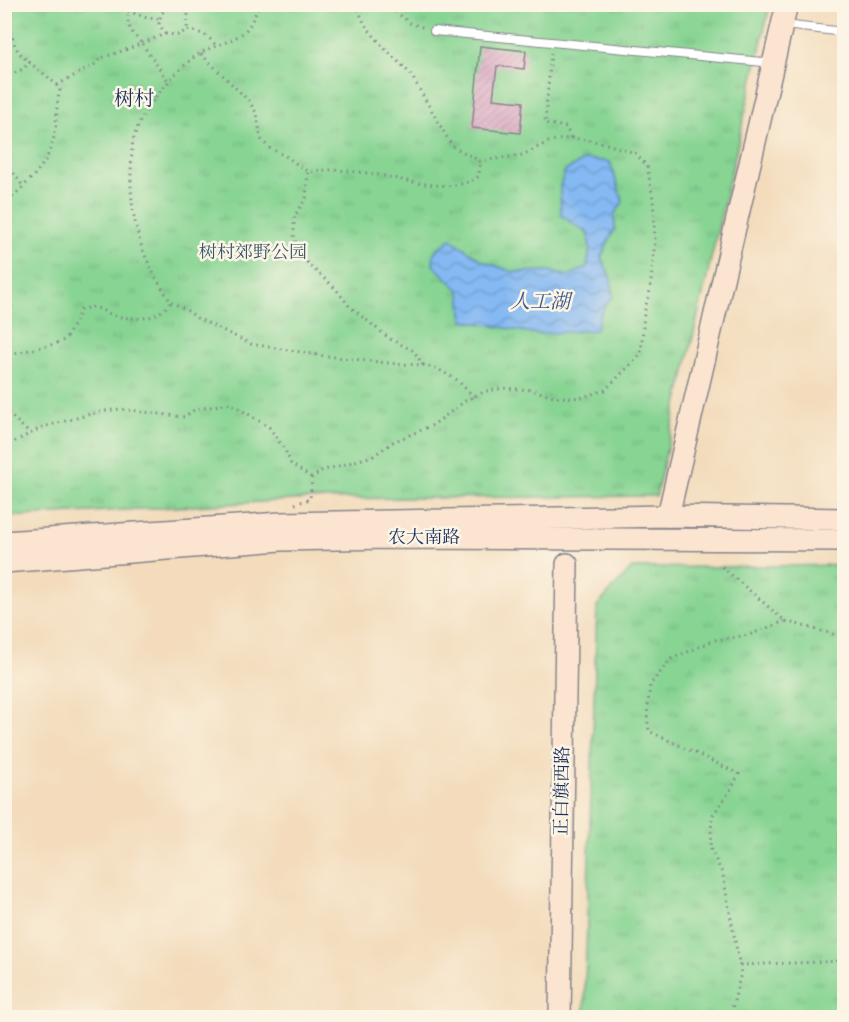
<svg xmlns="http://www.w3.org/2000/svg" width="849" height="1022" font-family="'IM FELL English','Noto Serif SC',serif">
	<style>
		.grass { fill: url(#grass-tufts); stroke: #518278; stroke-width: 1.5 }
		.water { fill: url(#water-waves); stroke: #5074a8; stroke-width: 1.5 }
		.building { fill: url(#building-hatch) }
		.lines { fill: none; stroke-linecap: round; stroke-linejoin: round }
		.lane-casing { stroke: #87858c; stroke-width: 10 }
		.secondary-casing { stroke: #87858c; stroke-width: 24 }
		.path { stroke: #87858c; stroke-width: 3; stroke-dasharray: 1.5 4.5; stroke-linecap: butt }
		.lane { stroke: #fff; stroke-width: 8 }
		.secondary { stroke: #fce5d0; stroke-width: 21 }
		.labels { text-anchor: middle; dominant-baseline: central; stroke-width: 5; stroke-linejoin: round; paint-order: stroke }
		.park-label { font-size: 18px; fill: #36586b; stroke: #fcf5e5 }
		.street-label { font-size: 18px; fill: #1b2f5e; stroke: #fcf5e5 }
		.neighbourhood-label { font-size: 20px; fill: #1b2f5e; stroke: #fcf5e5 }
		.water-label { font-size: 20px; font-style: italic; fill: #3b588b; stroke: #fcf5e5 }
	</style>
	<defs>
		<pattern id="grass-tufts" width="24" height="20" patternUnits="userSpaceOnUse" patternTransform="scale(1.5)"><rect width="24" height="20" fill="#87d493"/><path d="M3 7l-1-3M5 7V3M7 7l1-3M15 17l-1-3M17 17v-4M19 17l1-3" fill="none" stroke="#74b681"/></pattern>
		<pattern id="water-waves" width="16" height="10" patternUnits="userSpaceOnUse" patternTransform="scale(1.5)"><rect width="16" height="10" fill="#85b9f3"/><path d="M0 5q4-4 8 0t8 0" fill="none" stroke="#6c97c8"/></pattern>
		<pattern id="building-hatch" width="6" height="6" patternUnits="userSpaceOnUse" patternTransform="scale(1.5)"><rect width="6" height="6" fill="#dca9c5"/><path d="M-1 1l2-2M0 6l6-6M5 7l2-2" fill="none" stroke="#b28aa3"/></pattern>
	</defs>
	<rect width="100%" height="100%" fill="#fcf5e5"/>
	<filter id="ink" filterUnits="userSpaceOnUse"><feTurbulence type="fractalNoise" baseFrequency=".0167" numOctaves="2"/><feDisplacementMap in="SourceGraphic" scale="12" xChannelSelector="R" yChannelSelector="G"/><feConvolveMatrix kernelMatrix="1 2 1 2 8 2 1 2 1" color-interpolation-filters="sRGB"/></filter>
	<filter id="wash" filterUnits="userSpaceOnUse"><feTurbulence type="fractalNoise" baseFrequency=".008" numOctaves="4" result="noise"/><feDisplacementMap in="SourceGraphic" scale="24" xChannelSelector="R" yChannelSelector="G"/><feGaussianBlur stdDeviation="1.35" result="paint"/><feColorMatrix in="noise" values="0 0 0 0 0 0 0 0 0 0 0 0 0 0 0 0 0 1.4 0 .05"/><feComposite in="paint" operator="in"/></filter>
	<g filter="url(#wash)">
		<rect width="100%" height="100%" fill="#f3dbbb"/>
		<g class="grass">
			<polygon points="5,5 770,5 656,496 310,499 5,517"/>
			<polygon points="844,565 844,1017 584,1017 597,606 632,568"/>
		</g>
		<path class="water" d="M 586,159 L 610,162 L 623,202 L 614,215 L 615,228 L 601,257 L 611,279 L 613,297 C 602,306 599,317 596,330 L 537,334 L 463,320 L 460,291 L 433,265 L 434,252 L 451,239 L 483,261 L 513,272 L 549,271 L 569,276 L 587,267 L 590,249 L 588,234 L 561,215 L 560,186 L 565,171 Z"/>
		<g id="blocks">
			<polygon class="building" points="480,46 526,51 524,69 497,66 493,99 523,102 520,133 472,128"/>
		</g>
	</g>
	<g filter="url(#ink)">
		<use href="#blocks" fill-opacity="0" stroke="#87858c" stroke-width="1.5"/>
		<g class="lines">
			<defs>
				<g id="lane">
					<polyline points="784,25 844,32"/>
					<polyline points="434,31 773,63"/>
				</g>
				<g id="secondary">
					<polyline points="668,516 787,4"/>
					<polyline points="4,542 281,523 668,516 844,519"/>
					<polyline points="4,562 281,540 389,538 844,540"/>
					<polyline points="560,1018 567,564"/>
				</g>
			</defs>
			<use href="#lane" class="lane-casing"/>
			<use href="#secondary" class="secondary-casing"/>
			<g class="path">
				<path d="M 133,4 C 122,21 130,32 143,44"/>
				<polyline points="183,4 186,6 188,13 187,30"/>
				<polyline points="386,4 410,23 425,28"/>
				<polyline points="128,11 147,18 160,19"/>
				<polyline points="4,31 9,28 13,4"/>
				<path d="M 165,34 L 178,35 L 187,30 C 199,32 209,35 216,46"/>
				<polyline points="142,44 169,82"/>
				<polyline points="551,53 545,123 566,127 571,138"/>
				<polyline points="201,54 249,101 257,114 261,139 269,148 284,155 308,172"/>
				<polyline points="4,78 23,69 30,62"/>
				<polyline points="57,85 94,65 101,58 128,49 165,34 159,24 161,14 171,4"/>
				<polyline points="4,158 9,167 23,186"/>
				<path d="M 4,205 C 24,185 46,169 53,141 C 58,124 55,107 60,90 C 49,74 30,66 18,51 C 14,45 12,35 9,28"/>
				<path d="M 4,283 C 16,309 12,307 4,333"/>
				<polyline points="171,302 185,309 197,318 251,344 325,356 397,364 423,365 438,369 457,380 474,397"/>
				<path d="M 4,356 C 25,349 46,349 66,339 L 81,310 C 98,303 101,312 116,316 C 139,320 156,321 171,302 C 141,258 130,223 131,170 C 132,159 131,144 135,134 C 143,108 172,75 193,58 C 208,46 230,44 245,31 C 253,23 254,12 262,4"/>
				<path d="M 423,365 L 414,351 L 390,339 L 350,307 L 335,288 L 308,264 L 294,239 L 294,217 L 306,198 L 308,172 C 329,168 352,171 374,174 C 403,179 454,196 479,176 L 480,161"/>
				<polyline points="4,409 30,434"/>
				<polyline points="4,447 43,427 98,412 120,409 184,417 194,410 230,403 269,427 285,450 291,464 312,478"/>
				<polyline points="295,504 310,499 312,478 321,471 373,456 393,442 433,425 465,401 486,391 504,388 532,390 557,397 580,398 605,390 641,354 644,313 650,291 655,241 653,198 647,166 635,153 600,142 571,138 550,141 523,155 480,161 452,146 410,73 384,48 365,25 356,4"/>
				<polyline points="722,567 785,621 844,637"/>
				<polyline points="740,965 844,961"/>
				<polyline points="728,1018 732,1009 741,973 723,875 710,848 712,816 730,791 739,774 649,731 647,715 650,685 671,659 715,640 749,635 785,621"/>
			</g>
			<use href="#lane" class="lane"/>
			<use href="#secondary" class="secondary"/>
		</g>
	</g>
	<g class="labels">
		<g class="park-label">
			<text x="253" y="253">树村郊野公园</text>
		</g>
		<g class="street-label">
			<text x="424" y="538">农大南路</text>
			<text transform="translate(563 791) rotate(-89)">正白旗西路</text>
		</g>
		<g class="neighbourhood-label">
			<text x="134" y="99">树村</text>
		</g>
		<g class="water-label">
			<text x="540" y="302">人工湖</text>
		</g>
	</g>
	<rect width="849" height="1022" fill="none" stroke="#fcf5e5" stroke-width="24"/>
</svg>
